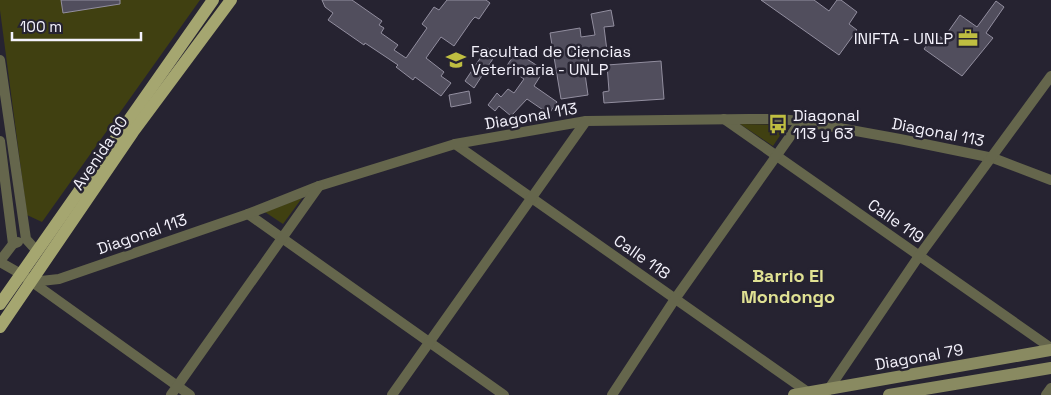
<svg xmlns="http://www.w3.org/2000/svg" width="1051" height="395" font-family="'Space Grotesk',sans-serif">
	<style>
		.park { fill: #404011 }
		.building { fill: #514e5d; stroke: #928e9f }
		.lines { fill: none; stroke-linecap: round; stroke-linejoin: round }
		.minor { stroke: #65664c; stroke-width: 10 }
		.secondary { stroke: #898a61; stroke-width: 12 }
		.primary { stroke: #a5a670; stroke-width: 12 }
		.labels { text-anchor: middle; dominant-baseline: central; stroke-width: 5; stroke-linejoin: round; paint-order: stroke }
		.poi-label { font-size: 16px; fill: #f4f2fc; stroke: #262331; text-anchor: start }
		.street-label { font-size: 16px; fill: #f4f2fc; stroke: #262331 }
		.neighbourhood-label { font-size: 18px; font-weight: bold; fill: #e0e193; stroke: #262331 }
	</style>
	<rect width="100%" height="100%" fill="#262331"/>
	<g class="park">
		<polygon points="0,0 200,0 42,222 27,215 0,10"/>
		<polygon points="740,124 787,125 773,146"/>
		<polygon points="302,198 283,224 265,212"/>
	</g>
	<g class="building">
		<polygon points="61,0 120,0 120,4 63,13"/>
		<polygon points="322,0 352,0 382,21 379,25 384,28 381,33 398,45 394,50 406,58 427,28 422,24 434,7 439,10 447,0 486,0 490,3 479,19 475,17 472,20 454,46 441,37 426,58 444,72 441,76 451,83 441,96 415,77 413,80 396,67 398,65 365,43 364,45 328,20 333,13 325,7"/>
		<polygon points="761,0 814,0 829,11 837,0 841,0 857,12 849,24 857,30 839,55"/>
		<polygon points="996,1 1004,7 986,33 993,38 962,76 924,49 935,33 943,39 960,15 977,27"/>
		<polygon points="611,10 614,26 604,27 607,51 588,54 589,66 584,67 588,95 561,99 550,33 580,28 581,37 595,35 591,14"/>
		<polygon points="487,48 496,54 474,88 465,81"/>
		<polygon points="516,52 544,70 534,86 557,102 549,114 527,99 511,116 499,106 495,111 488,105 497,93 501,97 508,89 514,93 524,79 506,67"/>
		<polygon points="661,61 664,99 604,103 603,92 609,91 607,65"/>
		<polygon points="469,91 471,103 451,107 449,95"/>
	</g>
	<g class="lines">
		<g class="minor">
			<polyline points="0,60 26,239 36,250"/>
			<polyline points="724,119 1051,348"/>
			<polyline points="0,141 13,244"/>
			<polyline points="455,144 812,395"/>
			<polyline points="248,214 504,395"/>
			<polyline points="0,261 13,244 18,242"/>
			<polyline points="0,262 21,274 190,395"/>
			<polyline points="32,282 59,279 248,214 319,186 455,144 586,121 748,119 778,119 801,121 900,139 993,158 1051,180"/>
			<polyline points="826,393 919,256 1051,76"/>
			<polyline points="171,395 319,186"/>
			<polyline points="392,395 586,121"/>
			<polyline points="612,395 675,299 801,121"/>
			<polyline points="1046,395 1051,388"/>
		</g>
		<g class="secondary">
			<polyline points="794,395 1051,350"/>
			<polyline points="889,395 1051,368"/>
		</g>
		<g class="primary">
			<polyline points="0,304 213,0"/>
			<polyline points="0,327 133,132 231,0"/>
		</g>
	</g>
	<defs>
		<symbol id="office-bare" viewBox="-9 -9 18 18"><path d="M-6-3h4V-5.5h4V-3h4V5H-6ZM-1-4.5V-3h2v-1.5ZM-6 0V1H6V0Z" fill="#bfbe41" stroke="#262331" stroke-width="2.5" paint-order="stroke"/></symbol>
		<symbol id="university-bare" viewBox="-9 -9 18 18"><path d="M0-5L7-2L0 1L-7-2ZM-4 1L0 2.5L4 1V4Q0 6-4 4Z" fill="#bfbe41" stroke="#262331" stroke-width="2.5" paint-order="stroke"/></symbol>
		<symbol id="bus-bare" viewBox="-9 -9 18 18"><path d="M-5-6H5V4H4V6H2V4H-2V6H-4V4H-5ZM-3.5-4V0h7V-4ZM-3.5 1.2v1.5H-2V1.2ZM2 1.2v1.5H3.5V1.2Z" fill="#bfbe41" stroke="#262331" stroke-width="2.5" paint-order="stroke"/></symbol>
	</defs>
	<g fill-rule="evenodd">
		<use href="#office-bare" x="954" y="24" width="28" height="28"/>
		<use href="#university-bare" x="442" y="46" width="28" height="28"/>
		<use href="#bus-bare" x="764" y="110" width="28" height="28"/>
	</g>
	<g class="labels">
		<g class="poi-label">
			<text x="953" y="38" text-anchor="end">INIFTA - UNLP</text>
			<text x="471" y="51">Facultad de Ciencias<tspan x="471" dy="18">Veterinaria - UNLP</tspan></text>
			<text x="793" y="115">Diagonal<tspan x="793" dy="18">113 y 63</tspan></text>
		</g>
		<g class="street-label">
			<text transform="translate(531 116) rotate(-10)">Diagonal 113</text>
			<text transform="translate(938 132) rotate(11)">Diagonal 113</text>
			<text transform="translate(100 153) rotate(-56)">Avenida 60</text>
			<text transform="translate(896 221) rotate(35)">Calle 119</text>
			<text transform="translate(142 234) rotate(-19)">Diagonal 113</text>
			<text transform="translate(642 257) rotate(35)">Calle 118</text>
			<text transform="translate(919 357) rotate(-10)">Diagonal 79</text>
		</g>
		<g class="neighbourhood-label">
			<text x="788" y="275">Barrio El<tspan x="788" dy="21">Mondongo</tspan></text>
		</g>
	</g>
	<path d="M12 32v8h129v-8" fill="none" stroke="#f4f2fc" stroke-width="2.5"/>
	<text x="20" y="32" font-size="15" fill="#f4f2fc" stroke="#262331" stroke-width="4" paint-order="stroke">100 m</text>
</svg>
